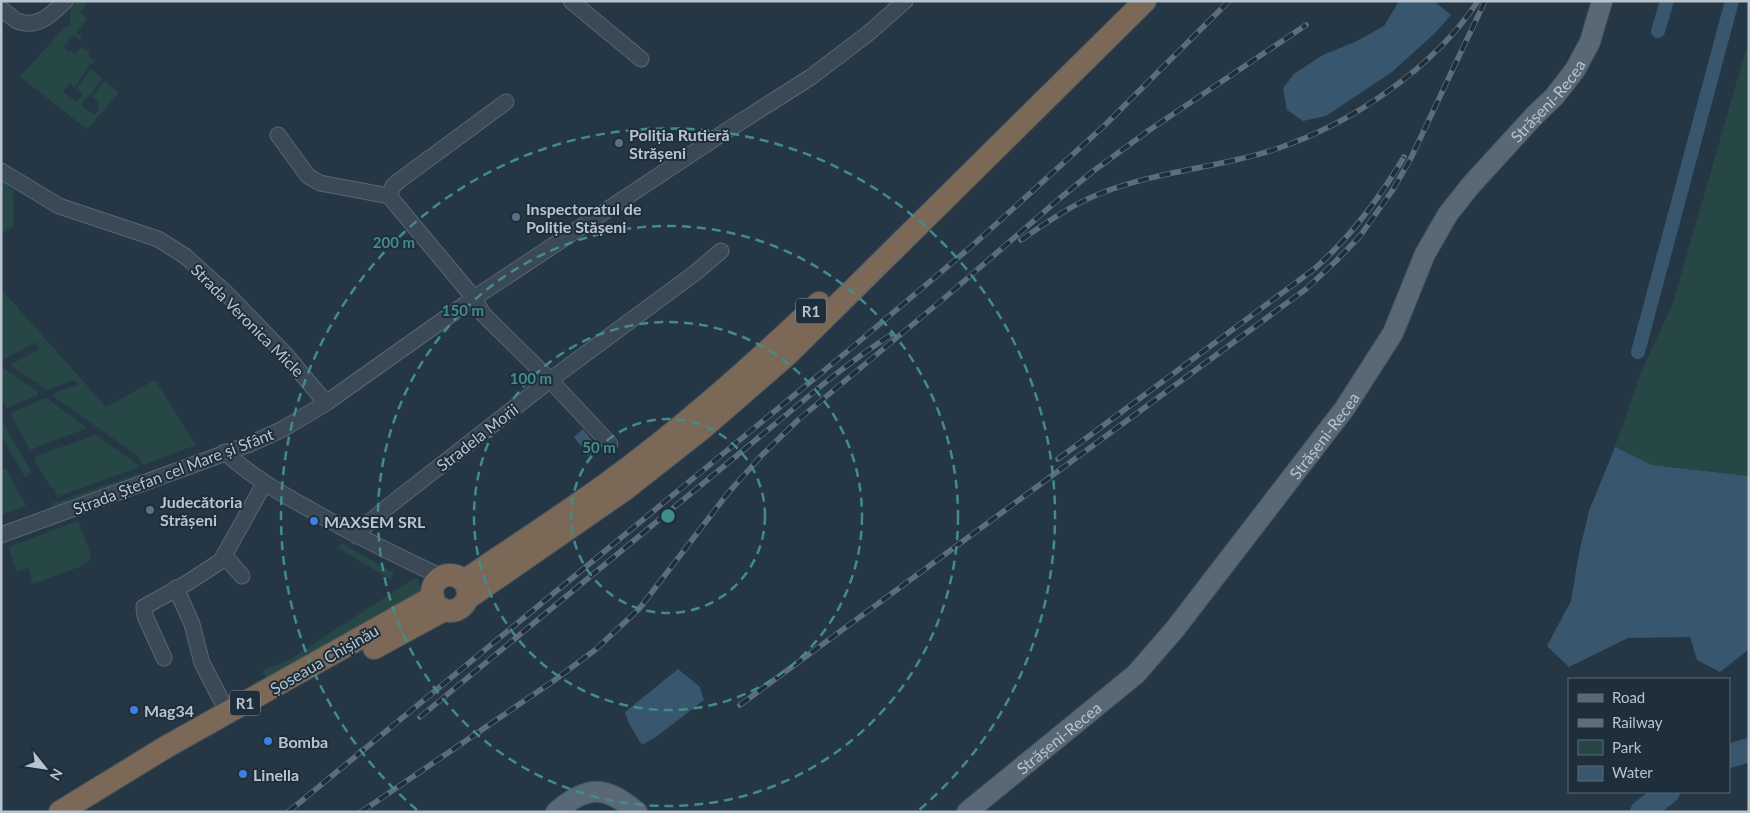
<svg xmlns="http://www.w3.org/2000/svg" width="1750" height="813" font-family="Lato,sans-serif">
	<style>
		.green { fill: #274646 }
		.water { fill: #38566d }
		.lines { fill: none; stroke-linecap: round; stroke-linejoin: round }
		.canal { stroke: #38566d; stroke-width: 14 }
		.river { stroke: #38566d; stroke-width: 24 }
		.minor-casing { stroke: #586672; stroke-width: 17 }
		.major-casing { stroke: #43525e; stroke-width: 22 }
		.highway-casing { stroke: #44535f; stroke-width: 24 }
		.minor { stroke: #3a4955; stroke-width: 15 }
		.major { stroke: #586874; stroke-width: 20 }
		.highway { stroke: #7b6856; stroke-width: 22 }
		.rail-casing { stroke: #5c6d7c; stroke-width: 5.5 }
		.rail { stroke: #1e2e3a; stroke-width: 4; stroke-dasharray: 11; stroke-linecap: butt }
		.ring { fill: none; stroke: #428d8b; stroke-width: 2.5; stroke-dasharray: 9 6 }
		.service-dot { fill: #5c6f8a; stroke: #1e2e3a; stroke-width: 2 }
		.shop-dot { fill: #3f7fe0; stroke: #1e2e3a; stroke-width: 2 }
		.labels { text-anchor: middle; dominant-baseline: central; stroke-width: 4; stroke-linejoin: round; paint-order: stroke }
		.shield { fill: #1e2e3a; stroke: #8a96a2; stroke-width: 1 }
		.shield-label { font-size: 15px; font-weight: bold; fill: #b8c3ce }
		.street-label { font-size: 16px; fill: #b8c3ce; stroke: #1e2e3a }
		.poi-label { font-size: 16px; font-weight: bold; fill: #b8c3ce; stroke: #1e2e3a; text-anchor: start }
		.centre { fill: #428d8b; stroke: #1e2e3a; stroke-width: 2.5 }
		.ring-label { font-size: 15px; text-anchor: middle; font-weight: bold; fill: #428d8b; stroke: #1e2e3a; stroke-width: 4; stroke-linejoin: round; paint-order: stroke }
	</style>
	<rect width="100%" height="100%" fill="#253745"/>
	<g class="green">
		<polygon points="71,1 84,1 87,4 80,12 87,19 76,32 82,38 80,40 74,35 63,47 69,52 71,51 75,54 81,47 90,53 88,56 95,61 93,64 91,63 75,87 70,83 63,92 77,102 83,94 77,88 91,69 102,78 89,97 87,97 81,105 94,115 99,109 97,107 99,103 92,97 105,81 119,93 87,129 20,77 63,29 70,24"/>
		<polygon points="1749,39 1749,476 1652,465 1615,447 1640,375 1673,303"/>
		<polygon points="1,177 8,183 10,189 13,190 14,226 1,234"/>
		<polygon points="1,289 106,407 155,380 196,445 144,465 138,456 53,396 54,393 78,385 75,380 47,390 10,365 39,349 36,342 3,360 1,359"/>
		<polygon points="2,367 38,392 38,395 7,408 1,399"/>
		<polygon points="46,398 87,428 30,450 10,413"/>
		<polygon points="1,419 32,473 25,477 1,436"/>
		<polygon points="96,435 134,462 139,467 57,497 54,487 51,488 34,460 36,456"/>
		<polygon points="6,468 26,506 1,515 1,470"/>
		<polygon points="140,473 142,476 53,508 51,504"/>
		<polygon points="78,521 91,555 88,562 82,566 33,584 28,568 17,572 8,547"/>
		<polygon points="341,543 394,573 390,579 338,548"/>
		<polygon points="413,579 417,579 420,584 420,593 269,677 262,673 265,669 287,661"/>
	</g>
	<g class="water">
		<polygon points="1399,1 1434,1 1451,15 1435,33 1392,72 1326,116 1303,121 1287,110 1283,88 1295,73 1323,55 1357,41 1384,26"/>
		<polygon points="583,429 598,448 588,456 574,437"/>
		<polygon points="1615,447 1652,465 1749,476 1749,649 1720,672 1697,660 1690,637 1628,638 1569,667 1547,646 1571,601 1579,553 1589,511"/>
		<polygon points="678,669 700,687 704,700 656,737 642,745 629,724 625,712"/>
	</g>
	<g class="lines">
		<g class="canal">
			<polyline points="1658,31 1667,1"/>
			<polyline points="1638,352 1732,1"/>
		</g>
		<g class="river">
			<polyline points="1729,756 1749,750"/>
			<polyline points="1642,812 1668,792"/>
		</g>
		<defs>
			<g id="minor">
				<polyline points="571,1 641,59"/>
				<path d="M 1,9 C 6,12 12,18 17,21 C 38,29 52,14 65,1"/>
				<polyline points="278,135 308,176 320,183 389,196 474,298 483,314 550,380 610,444"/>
				<polyline points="1,171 59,206 158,239 185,256 225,292 286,355 326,403"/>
				<polyline points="389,196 393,186 400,180 506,102"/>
				<path d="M 225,452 C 251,476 280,493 311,510 C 354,535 397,556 442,577"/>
				<polyline points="1,535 250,444 283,429 326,403 474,298 723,133 811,77 870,32 905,1"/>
				<polyline points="357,536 364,527 385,509 550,380 695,273 721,251"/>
				<polyline points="224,555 242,576"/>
				<polyline points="176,588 192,624 202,663 228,713"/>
				<polyline points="164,658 145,616 144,607 187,583 221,561 264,484"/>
			</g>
			<g id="major">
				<path d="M 556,812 C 588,784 606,786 637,812"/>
				<path id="s1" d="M 967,812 L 1136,674 L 1175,629 L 1345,408 L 1393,333 L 1425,254 L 1448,214 L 1471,185 L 1535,115 L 1554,97 L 1575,70 L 1590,42 L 1602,1"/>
			</g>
			<g id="highway">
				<circle cx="450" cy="593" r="18"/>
				<path d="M 464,581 C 511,549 559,518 605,485 C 681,430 751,367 819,303"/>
				<polyline points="468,598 624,490 704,427 787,355 1145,1"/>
				<polyline points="374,648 444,610"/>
				<polyline points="60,812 166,747 433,597"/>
			</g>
		</defs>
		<use href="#minor" class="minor-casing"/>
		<use href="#major" class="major-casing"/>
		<use href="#highway" class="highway-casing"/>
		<use href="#minor" class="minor"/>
		<use href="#major" class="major"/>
		<use href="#highway" class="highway"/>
		<defs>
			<g id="rail">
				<path d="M 1021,240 C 1046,223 1071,205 1099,194 C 1156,171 1218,168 1276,149 C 1351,124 1434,68 1478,1"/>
				<path d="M 1058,459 L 1313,270 C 1350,238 1379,199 1404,157"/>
				<polyline points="740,705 1306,289 1336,261 1360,236 1392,191 1410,160 1485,1"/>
				<polyline points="420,717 832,377 864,353 892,334"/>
				<polyline points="288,812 849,350 973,245 1104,126 1229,1"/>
				<polyline points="361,812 552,682 595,650 639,609 728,493 762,455 798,420 948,295 1059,199 1092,172 1148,131 1306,25"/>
			</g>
		</defs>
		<use href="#rail" class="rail-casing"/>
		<use href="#rail" class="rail"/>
	</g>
	<g class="ring">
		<circle cx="668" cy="516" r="97"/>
		<circle cx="668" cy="516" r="194"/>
		<circle cx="668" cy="516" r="290"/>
		<path d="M417 810A387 387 0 1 1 919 810"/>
	</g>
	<g class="service-dot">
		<circle cx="619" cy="143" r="5"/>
		<circle cx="516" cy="217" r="5"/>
		<circle cx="150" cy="510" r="5"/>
	</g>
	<g class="shop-dot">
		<circle cx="314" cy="521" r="5"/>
		<circle cx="134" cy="710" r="5"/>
		<circle cx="268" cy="741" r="5"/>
		<circle cx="243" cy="774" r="5"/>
	</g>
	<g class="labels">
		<g class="shield">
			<rect x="796" y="298.5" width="30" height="25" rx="4"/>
			<rect x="230" y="690.5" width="30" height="25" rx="4"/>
		</g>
		<g class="shield-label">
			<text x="811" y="311">R1</text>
			<text x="245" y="703">R1</text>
		</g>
		<g class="street-label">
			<text stroke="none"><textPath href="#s1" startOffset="928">Strășeni-Recea</textPath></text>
			<text transform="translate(248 320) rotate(45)">Strada Veronica Micle</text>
			<text stroke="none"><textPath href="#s1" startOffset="522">Strășeni-Recea</textPath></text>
			<text transform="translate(477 437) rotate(-38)">Stradela Morii</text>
			<text transform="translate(173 471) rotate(-21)">Strada Ștefan cel Mare și Sfânt</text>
			<text transform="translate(324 659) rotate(-30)">Șoseaua Chișinău</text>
			<text stroke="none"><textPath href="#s1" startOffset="118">Strășeni-Recea</textPath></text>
		</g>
		<g class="poi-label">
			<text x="629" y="134">Poliția Rutieră<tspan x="629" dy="18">Strășeni</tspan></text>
			<text x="526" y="208">Inspectoratul de<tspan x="526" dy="18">Poliție Stășeni</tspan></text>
			<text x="160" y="501">Judecătoria<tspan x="160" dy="18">Strășeni</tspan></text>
			<text x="324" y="521">MAXSEM SRL</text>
			<text x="144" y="710">Mag34</text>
			<text x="278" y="741">Bomba</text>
			<text x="253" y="774">Linella</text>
		</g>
	</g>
	<circle cx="668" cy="516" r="8" class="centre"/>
	<g class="ring-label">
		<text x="394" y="248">200 m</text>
		<text x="463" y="316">150 m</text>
		<text x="531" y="384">100 m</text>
		<text x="599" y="453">50 m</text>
	</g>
	<rect width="1750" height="813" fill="none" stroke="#b8c3ce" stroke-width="5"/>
	<rect x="1568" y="678" width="162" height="115" fill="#1e2e3a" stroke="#5c6a75"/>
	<rect x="1578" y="694" width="25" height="8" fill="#586874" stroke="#5c6a75"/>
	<text x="1612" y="703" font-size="15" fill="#b8c3ce">Road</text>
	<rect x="1578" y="719" width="25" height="8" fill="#5c6d7c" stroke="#5c6a75"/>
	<text x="1612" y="728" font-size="15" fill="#b8c3ce">Railway</text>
	<rect x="1578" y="740" width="25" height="15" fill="#274646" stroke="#5c6a75"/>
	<text x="1612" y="753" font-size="15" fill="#b8c3ce">Park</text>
	<rect x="1578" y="766" width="25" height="15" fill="#38566d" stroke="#5c6a75"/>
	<text x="1612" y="778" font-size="15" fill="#b8c3ce">Water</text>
	<g transform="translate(45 768) rotate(120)" stroke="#1e2e3a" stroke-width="4" paint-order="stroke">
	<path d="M0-4L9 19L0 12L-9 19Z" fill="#b8c3ce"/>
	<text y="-8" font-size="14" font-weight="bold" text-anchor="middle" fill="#b8c3ce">N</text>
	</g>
</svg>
